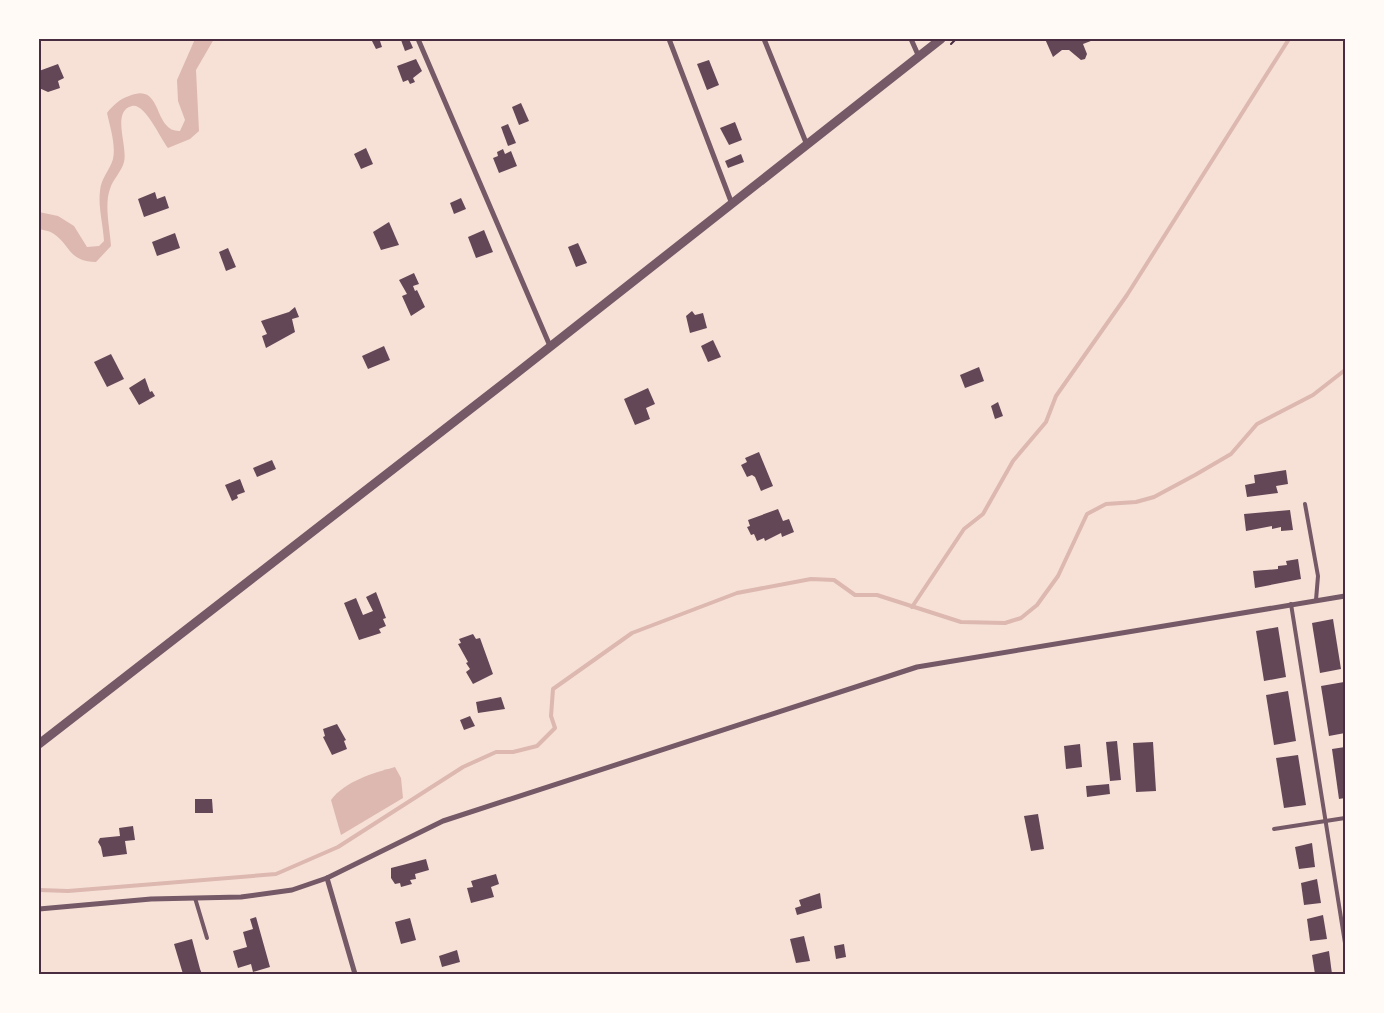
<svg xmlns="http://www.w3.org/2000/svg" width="1384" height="1013" font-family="'Varela Round',sans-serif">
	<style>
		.water { fill: #dcb8b0 }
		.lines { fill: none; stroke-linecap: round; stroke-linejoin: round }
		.stream { stroke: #dcb8b0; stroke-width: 4 }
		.building { fill: #644757 }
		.path { stroke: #4a2c40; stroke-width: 2 }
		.service { stroke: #755966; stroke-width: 4 }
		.minor { stroke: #755966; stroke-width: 5 }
		.tertiary { stroke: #755966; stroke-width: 9 }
		.neatline { fill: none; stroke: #4a2c40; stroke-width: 2 }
	</style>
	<rect width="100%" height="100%" fill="#f7e1d7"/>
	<g class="water">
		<path d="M 195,39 L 214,39 L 196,70 L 199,131 L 190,139 L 168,148 C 160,138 145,103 132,106 C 111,111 128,146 124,162 C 122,171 113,179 110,189 C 104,205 110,229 111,246 L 96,262 C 68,261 72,247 54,234 C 50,231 43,230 39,229 L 39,212 L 58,216 L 74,226 L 87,247 L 99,246 L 104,241 C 103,224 98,207 100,191 C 101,178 110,170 113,159 C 116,145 110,127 107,113 C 113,105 120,99 129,96 C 164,81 152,132 180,131 L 185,120 L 178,101 L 177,80 Z"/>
		<path d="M 395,767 L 401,778 L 403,798 L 341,835 L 331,800 C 345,781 373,773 395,767 Z"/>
	</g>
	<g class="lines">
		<g class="stream">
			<polyline points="912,607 964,529 983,514 1013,461 1046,422 1056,396 1127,295 1289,39"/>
			<polyline points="39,890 68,891 276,874 338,847 463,767 496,752 513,752 537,746 555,728 551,716 553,689 632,633 737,593 811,579 834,580 855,595 877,595 961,622 1005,623 1021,618 1037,605 1058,576 1087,514 1106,504 1136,502 1154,497 1195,475 1231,454 1257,424 1313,395 1345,370"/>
		</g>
	</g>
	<g class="building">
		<polygon points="371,39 386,39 380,41 382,47 376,49"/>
		<polygon points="409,39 413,48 405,51 401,40"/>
		<polygon points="1045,39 1096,39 1083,44 1087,54 1085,59 1081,60 1069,50 1062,50 1053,57"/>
		<polygon points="416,59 422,71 413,78 415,82 410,84 408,80 403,82 397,66"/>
		<polygon points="709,60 719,85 707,90 697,64"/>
		<polygon points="58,64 64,78 58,81 60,88 48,92 39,88 39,71"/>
		<polygon points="521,103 529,121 519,125 512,107"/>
		<polygon points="735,122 742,140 729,145 720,128"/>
		<polygon points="508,124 516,143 508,146 501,127"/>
		<polygon points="366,148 373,164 361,169 354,154"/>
		<polygon points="503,149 505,154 511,151 517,166 499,173 493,158 498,156 497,152"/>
		<polygon points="741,154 744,162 728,168 725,161"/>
		<polygon points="155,192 157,199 165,196 169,208 144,217 138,199"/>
		<polygon points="461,198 466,209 454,214 450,203"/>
		<polygon points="389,222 399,245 381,250 373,232"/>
		<polygon points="484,230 493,252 476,258 468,237"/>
		<polygon points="175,233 180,248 157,256 152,242"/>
		<polygon points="578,243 587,263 576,267 568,247"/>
		<polygon points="228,248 236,267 226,271 219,252"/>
		<polygon points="414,273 419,284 413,286 415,291 417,290 425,307 411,316 402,296 407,294 399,280"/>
		<polygon points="295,307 299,317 292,319 295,332 266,348 262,336 267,334 261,321 289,312"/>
		<polygon points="692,311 695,315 703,313 707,328 690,333 686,316"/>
		<polygon points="713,340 721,357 708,362 701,346"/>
		<polygon points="384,346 390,360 368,369 362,356"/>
		<polygon points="111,354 124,379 107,387 94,362"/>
		<polygon points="979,367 984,381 965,388 960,375"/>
		<polygon points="145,378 150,392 152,391 155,396 139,405 129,388"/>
		<polygon points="648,388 655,404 646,408 650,419 635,425 624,399"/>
		<polygon points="998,402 1003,416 995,419 991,406"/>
		<polygon points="759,452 773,486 761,491 755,477 752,475 747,477 741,465 747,462 745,458"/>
		<polygon points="272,460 276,469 257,477 253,468"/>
		<polygon points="1286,470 1288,484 1276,486 1278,493 1247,497 1245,485 1255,483 1254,475"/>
		<polygon points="240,479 245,492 237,495 238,498 232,501 225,485"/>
		<polygon points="778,509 783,521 789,519 794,532 782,537 781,533 765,541 764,538 757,541 754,534 751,535 747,527 750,526 748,520"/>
		<polygon points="1290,510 1293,530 1281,531 1281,527 1272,529 1272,526 1246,531 1244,514"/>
		<polygon points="1298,559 1301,579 1255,588 1253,571 1278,569 1278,566 1287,565 1286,561"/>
		<polygon points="376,592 386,618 383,619 386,626 379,629 381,633 359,640 344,603 356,598 363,615 373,611 366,597"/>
		<polygon points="1333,619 1341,669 1320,673 1312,623"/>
		<polygon points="1278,627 1286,677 1264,681 1256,631"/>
		<polygon points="473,634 476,639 480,638 493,674 473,684 466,672 470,669 466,663 468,662 458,644 461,643 459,639"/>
		<polygon points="1344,682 1345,733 1329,736 1321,686"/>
		<polygon points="1288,691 1296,741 1274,745 1266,695"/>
		<polygon points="501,697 505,709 478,713 476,702"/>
		<polygon points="470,716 475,726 464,730 460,720"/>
		<polygon points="337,724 346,740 344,741 347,749 332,755 323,737 325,736 323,729"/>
		<polygon points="1117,741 1121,780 1110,781 1106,742"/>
		<polygon points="1153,742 1156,791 1136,792 1133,743"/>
		<polygon points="1080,744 1082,767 1066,769 1064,746"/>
		<polygon points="1345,747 1345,798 1339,799 1332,749"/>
		<polygon points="1298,755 1306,805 1284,808 1276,758"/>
		<polygon points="1109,784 1110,794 1087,797 1086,786"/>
		<polygon points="195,799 212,799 213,813 195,813"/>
		<polygon points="1038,814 1044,849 1031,851 1024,816"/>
		<polygon points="133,826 135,840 125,841 127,854 103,857 101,847 98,842 100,838 120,836 119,828"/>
		<polygon points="1312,843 1315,867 1299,869 1295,847"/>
		<polygon points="426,859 429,870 415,874 416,879 410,880 412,884 401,887 400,883 395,884 391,878 391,868"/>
		<polygon points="496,874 499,884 491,887 494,897 471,903 467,888 473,887 471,881"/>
		<polygon points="1317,879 1321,903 1304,905 1301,883"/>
		<polygon points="820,893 822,908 797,915 795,908 801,906 799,900"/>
		<polygon points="1323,915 1327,939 1310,941 1307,919"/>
		<polygon points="256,917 270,967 253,972 251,964 238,968 233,951 247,947 243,932 253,929 250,919"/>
		<polygon points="410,918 416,940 401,944 395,922"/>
		<polygon points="804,936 810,961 796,963 790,939"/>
		<polygon points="192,939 200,969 202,974 183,974 174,944"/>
		<polygon points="844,944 846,957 836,959 834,946"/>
		<polygon points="457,950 460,962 442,967 439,956"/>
		<polygon points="1329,951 1332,974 1315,974 1312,955"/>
	</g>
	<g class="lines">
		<polyline class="path" points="951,44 956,39"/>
		<g class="service">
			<polyline points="1305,504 1318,576 1316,600"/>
			<polyline points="1291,604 1345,943"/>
			<polyline points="1274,829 1345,818"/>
			<polyline points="195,898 207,938"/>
		</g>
		<g class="minor">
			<polyline points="418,39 550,346"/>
			<polyline points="669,39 732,204"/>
			<polyline points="764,39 807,145"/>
			<polyline points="911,39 919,57"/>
			<polyline points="327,878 355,974"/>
			<polyline points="39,909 151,899 241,897 292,890 327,878 443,821 917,667 1345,596"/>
		</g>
		<polyline class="tertiary" points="39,744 513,376 941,39"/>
	</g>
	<rect width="1384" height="1013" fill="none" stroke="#fffaf5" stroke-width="80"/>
	<rect x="40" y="40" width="1304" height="933" class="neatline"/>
</svg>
